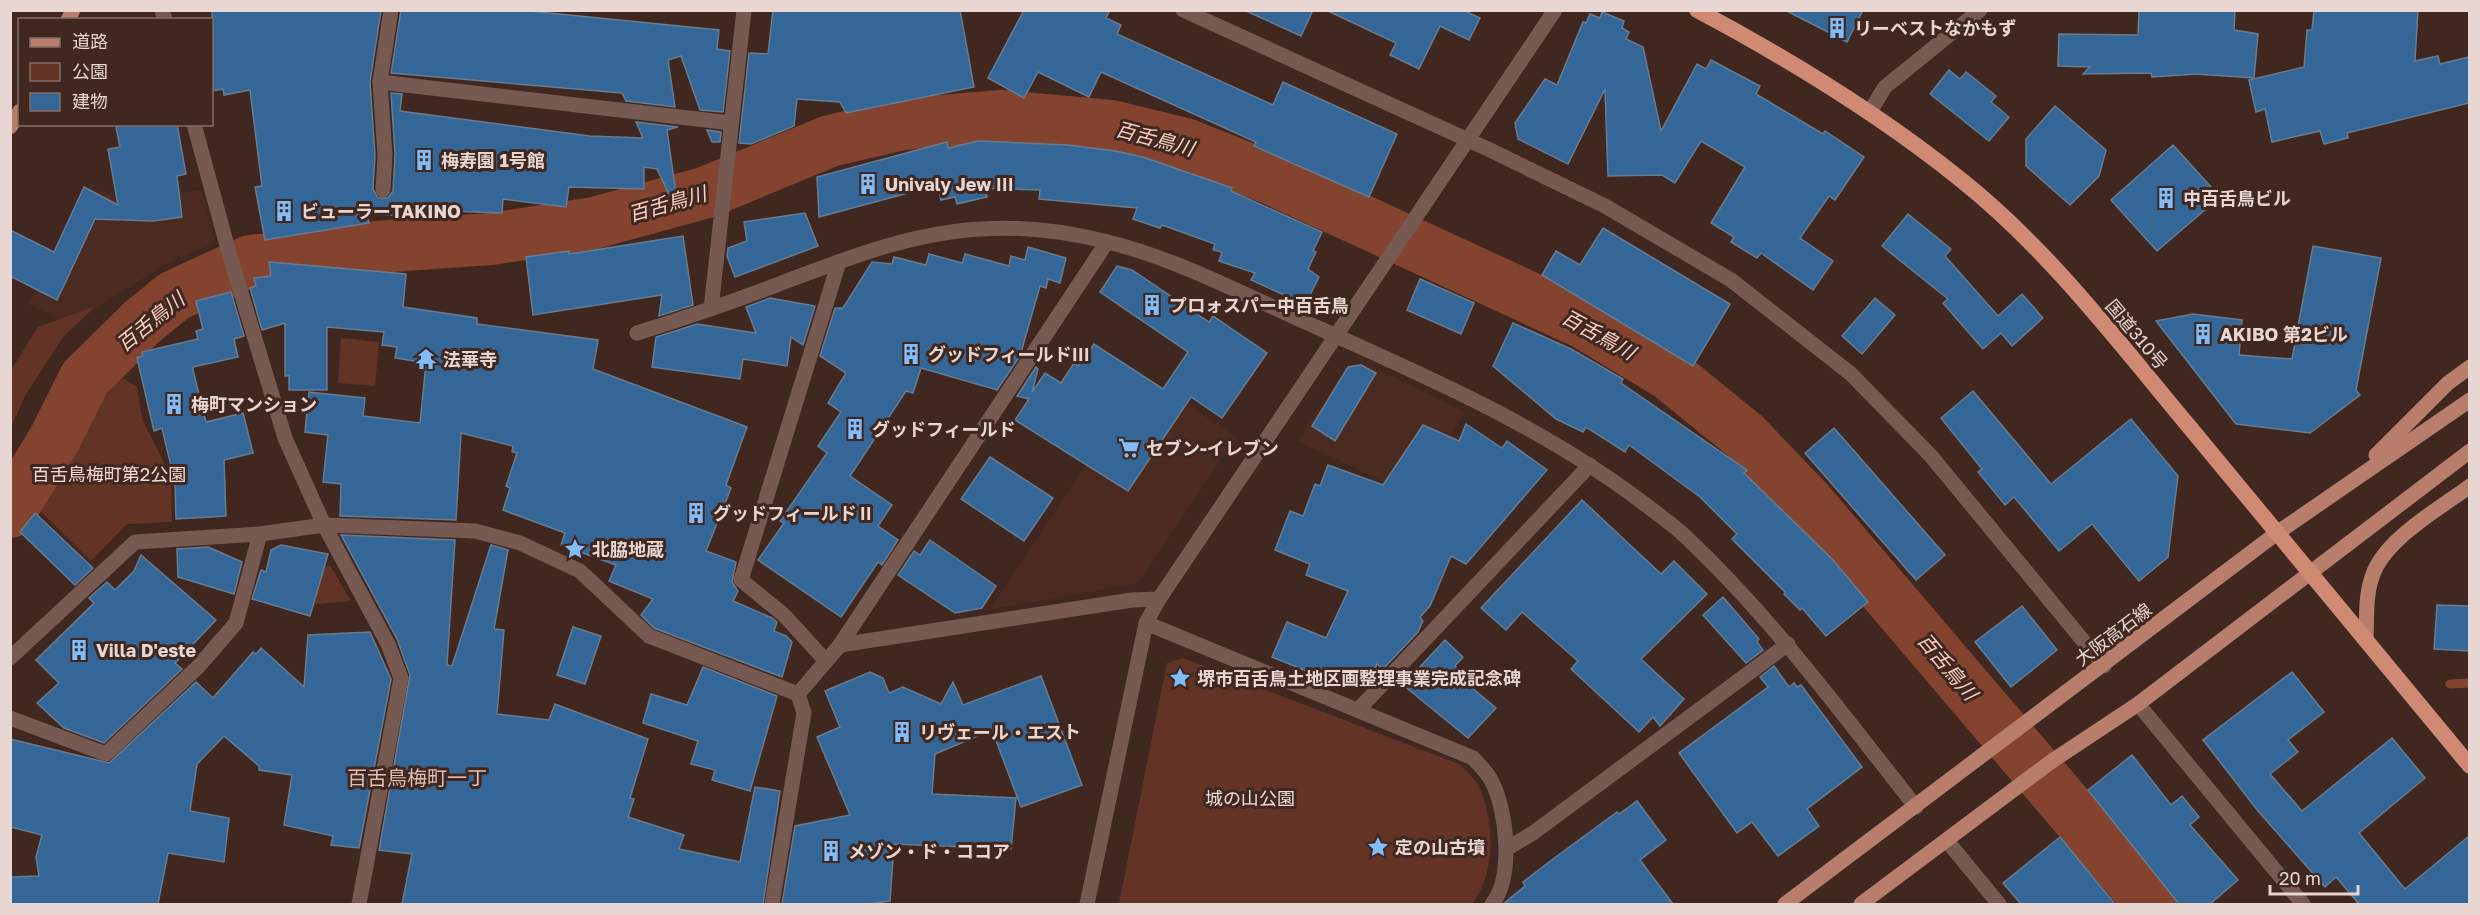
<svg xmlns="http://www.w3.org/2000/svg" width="2480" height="915" font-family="'Golos Text','Noto Sans JP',sans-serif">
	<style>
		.built { fill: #4b2b21 }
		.green { fill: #633425 }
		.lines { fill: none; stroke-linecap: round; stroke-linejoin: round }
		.stream { stroke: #84432f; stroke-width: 9 }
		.river { stroke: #84432f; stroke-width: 52 }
		.building { fill: #346797; stroke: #677c91; stroke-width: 1.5 }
		.minor { stroke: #765950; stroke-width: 15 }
		.tertiary { stroke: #765950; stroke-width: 15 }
		.primary { stroke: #b97e6b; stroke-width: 15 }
		.trunk { stroke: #d08a74; stroke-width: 16 }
		.labels { text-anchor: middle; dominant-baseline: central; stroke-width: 6; stroke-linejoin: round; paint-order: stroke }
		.poi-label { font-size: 18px; font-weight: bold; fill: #e7d6d1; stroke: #402720; text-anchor: start }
		.street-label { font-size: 18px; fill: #e7d6d1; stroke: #402720 }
		.park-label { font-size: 18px; fill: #f2ddd6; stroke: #402720 }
		.water-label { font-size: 20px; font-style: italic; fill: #fad1c4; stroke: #402720 }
		.neighbourhood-label { font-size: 20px; fill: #dfbeb4; stroke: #402720 }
	</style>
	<rect width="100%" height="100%" fill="#402720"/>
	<g class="built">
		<polygon points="84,186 108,194 154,197 202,190 215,243 168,263 99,306 60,319 29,304"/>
		<polygon points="1364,363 1466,412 1410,494 1298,441 1348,365"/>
		<polygon points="1145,376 1236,437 1142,578 1135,584 990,609"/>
	</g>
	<g class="green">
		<polygon points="96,306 63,337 25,396 11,427 11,370 38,327"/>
		<polygon points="341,338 379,342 375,386 338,383"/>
		<polygon points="121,377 137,387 142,419 165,465 165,475 171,475 172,522 127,524 91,561 33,504 74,430"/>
		<polygon points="330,565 351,601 315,604 322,569"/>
		<path d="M 1183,658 L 1461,765 C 1467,772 1475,779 1479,787 C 1495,823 1496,873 1472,904 L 1119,904 L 1167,663 Z"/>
	</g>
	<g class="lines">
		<polyline class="stream" points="2450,684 2470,683"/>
		<polyline class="river" points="10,512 55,438 85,378 142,322 174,296 250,261 375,247 491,239 594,223 707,192 830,141 903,124 1002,116 1111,126 1185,144 1270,178 1584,323 1670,375 1745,436 1809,503 2151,904"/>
	</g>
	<g class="building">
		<polygon points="212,10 381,10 370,82 375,155 373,189 378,198 388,198 393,191 395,154 391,93 402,94 400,111 590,136 643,138 636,122 678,127 667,130 676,194 670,196 657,169 644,167 644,189 569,187 566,207 503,199 502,213 447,211 447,218 367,214 369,223 265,240 255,187 262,186 250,90 224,95 223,89 212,91"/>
		<polygon points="401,10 519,10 719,30 717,49 730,51 723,112 700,110 681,56 668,60 675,107 626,101 622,93 391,73"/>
		<polygon points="773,10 960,10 974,87 846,113 840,102 797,99 794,126 751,144 739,143 749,53 768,54"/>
		<polygon points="1024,10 1110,10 1106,18 1121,25 1117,34 1273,105 1283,82 1397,134 1369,197 1254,146 1256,142 1101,72 1089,97 1038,72 1024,98 988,78"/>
		<polygon points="1244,10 1313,10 1301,36"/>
		<polygon points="1326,10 1463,10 1480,18 1469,40 1440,26 1419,69 1390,55 1396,43"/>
		<polygon points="1785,10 1863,10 1847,42"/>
		<polygon points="2139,10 2235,10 2234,30 2258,34 2254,78 2196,74 2152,77 2151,73 2083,74 2090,67 2058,66 2059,34 2138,35"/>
		<polygon points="2314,10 2418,10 2415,61 2438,56 2440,64 2469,57 2469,103 2347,133 2348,138 2324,144 2320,131 2272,142 2265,109 2256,112 2249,80 2304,67 2307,30 2312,30"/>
		<polygon points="1602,12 1624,21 1622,28 1629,32 1626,39 1643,47 1661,131 1697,64 1706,69 1711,60 1760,86 1756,94 1823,134 1825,131 1864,157 1835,200 1829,196 1800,238 1833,261 1813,290 1761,253 1757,258 1731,242 1734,237 1711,223 1745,167 1701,141 1675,183 1662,175 1608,176 1605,89 1568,164 1518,139 1515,123 1545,79 1557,85 1583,22 1586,23 1590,14 1600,18"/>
		<polygon points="1949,70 1960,79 1966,72 1996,96 1991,102 2009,117 1989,141 1930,94"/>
		<polygon points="2055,106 2106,150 2099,176 2070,205 2026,166 2026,139"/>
		<polygon points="130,124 177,124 186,174 177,176 182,217 153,221 95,219 57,300 10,276 10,230 54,252 84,187 118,205 108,149 120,147 116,127"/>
		<polygon points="707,130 721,132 720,142 712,142"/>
		<polygon points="978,141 1068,145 1115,151 1143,157 1232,188 1231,191 1322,232 1313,251 1316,252 1308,269 1319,277 1306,303 1302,303 1251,280 1255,273 1219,261 1222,252 1213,250 1215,244 1162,225 1160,228 1133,219 1137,208 1039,199 1040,190 985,188 987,197 957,204 955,197 941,200 938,185 819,217 817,177 947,142 948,148"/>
		<polygon points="2173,145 2220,197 2157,251 2111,200"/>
		<polygon points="805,213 818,246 735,277 727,256 728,248 747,241 744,222"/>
		<polygon points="1908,214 1951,249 1945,256 1998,316 2022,294 2043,318 2012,346 2001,333 1983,349 1943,303 1948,299 1882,246"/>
		<polygon points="1603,228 1730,304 1693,366 1542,275 1556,251 1580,265"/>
		<polygon points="683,236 693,305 659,316 662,295 533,315 526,257 569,251 569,254"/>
		<polygon points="2313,246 2381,258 2356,390 2360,395 2310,433 2236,424 2156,321 2193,314 2242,320 2239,355 2292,359"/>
		<polygon points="1028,247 1066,258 1060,283 1048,279 1046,288 1040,286 1020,356 997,390 921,368 913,393 906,391 850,476 892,505 878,526 898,540 882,565 878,562 841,617 758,560 784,523 780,521 827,453 818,446 841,412 828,403 846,373 820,356 835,308 843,308 872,262 892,264 894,257 926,265 929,254 962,263 965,254 1009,266 1011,256 1025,260"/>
		<polygon points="269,262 406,274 403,307 477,318 477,324 598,340 593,369 747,427 726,485 731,488 706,551 736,562 732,582 738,591 733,601 772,618 777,622 774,631 786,636 792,642 782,677 654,628 641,615 653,599 609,581 616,565 561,545 565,533 503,510 510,488 506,486 517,453 512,452 513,446 461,433 456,520 340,516 341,484 323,482 328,435 305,432 309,392 365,398 363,416 420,423 426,363 395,358 397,347 382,345 384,332 327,327 327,390 289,390 289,376 285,376 285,323 262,330 250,288 256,286 254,278 271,276"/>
		<polygon points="1117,266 1132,270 1209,322 1213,316 1267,353 1222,418 1191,397 1128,491 1015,420 1029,399 1017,396 1036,367 1038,369 1032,392 1045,373 1061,383 1074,363 1078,366 1094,344 1163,389 1188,352 1100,292"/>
		<polygon points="1420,279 1474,303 1461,334 1407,310"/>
		<polygon points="231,292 244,336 234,339 238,357 193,367 193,370 206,422 243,413 253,453 224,460 226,516 176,519 175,483 162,428 154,431 137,358 143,356 142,352 198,339 196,331 203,329 196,301"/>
		<polygon points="770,298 815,306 803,345 791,337 787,366 743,359 740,379 652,367 656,337 697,324 756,333 746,307"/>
		<polygon points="1875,298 1895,315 1862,354 1842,336"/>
		<polygon points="1513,323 1571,349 1623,379 1621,383 1747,470 1744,473 1833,560 1868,602 1826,636 1802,608 1800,610 1784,594 1785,592 1732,539 1737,534 1700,497 1629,445 1625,452 1586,427 1583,432 1556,419 1493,366"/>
		<polygon points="1361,365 1376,373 1335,441 1312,426 1348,367"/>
		<polygon points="1973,391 2051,484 2131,419 2178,476 2168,557 2139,581 2092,524 2059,551 2014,497 2005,505 1978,472 1982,469 1941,418"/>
		<polygon points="1466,424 1502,448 1507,441 1547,470 1466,564 1451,556 1430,606 1420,617 1423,621 1418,632 1383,669 1377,664 1374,672 1367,669 1360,685 1346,687 1272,657 1287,622 1326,638 1348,591 1306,575 1310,564 1275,550 1290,511 1303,516 1315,484 1320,486 1328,465 1383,485 1423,425 1459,441"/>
		<polygon points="1834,428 1945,555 1916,580 1805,453"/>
		<polygon points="990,457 1053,498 1024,541 961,499"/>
		<polygon points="1582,500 1661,574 1674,561 1707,594 1641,659 1684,699 1660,726 1653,717 1639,732 1571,669 1578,661 1522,612 1506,630 1481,608"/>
		<polygon points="35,513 93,568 75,585 20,532"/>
		<polygon points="341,535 455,540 447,665 452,666 491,545 508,550 494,629 504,630 497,714 549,720 555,704 648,739 630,798 634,799 628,817 684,835 679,849 740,862 755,787 780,791 763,904 402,904 412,854 379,850 410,675 397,639"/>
		<polygon points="930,540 996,586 982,608 955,613 898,575 914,551 920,555"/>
		<polygon points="281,545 328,554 310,616 252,599 261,570 266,572 271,550"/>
		<polygon points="208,547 242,562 234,594 178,577 177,549"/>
		<polygon points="141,555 216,620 175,663 182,669 104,743 64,728 37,703 59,683 36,660 94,603 89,598 107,582 115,590 134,571"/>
		<polygon points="1723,597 1759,639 1757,642 1763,650 1746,663 1703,615"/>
		<polygon points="2437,605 2469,606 2469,651 2434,649"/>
		<polygon points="2022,606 2057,650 2011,687 1975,642"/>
		<polygon points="573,627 601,636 585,684 557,675"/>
		<polygon points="370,632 391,679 359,848 331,845 333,836 284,825 292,775 259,770 259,766 224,736 197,764 190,811 229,818 224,862 168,853 158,904 10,904 10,877 39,876 36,857 42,835 10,827 10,739 109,763 196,682 213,698 253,652 256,654 261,648 304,687 308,635"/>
		<polygon points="1445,640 1463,657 1455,666 1468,677 1464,681 1496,708 1468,738 1403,685"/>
		<polygon points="1774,666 1789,687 1794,683 1797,687 1801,685 1862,767 1807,809 1819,826 1778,856 1752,822 1737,833 1679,753 1768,687 1760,677"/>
		<polygon points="703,667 777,696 750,791 712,780 715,770 691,764 698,741 643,723 651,694 687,705"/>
		<polygon points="870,672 883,678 889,693 903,687 941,704 953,682 963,705 1041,676 1082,785 1021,807 992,730 935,754 932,794 1016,798 1011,849 894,844 890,901 868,904 782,904 795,826 850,815 817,737 840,727 825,691"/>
		<polygon points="2292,672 2324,712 2288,740 2298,752 2270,774 2302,811 2392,738 2425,778 2359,833 2405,889 2469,836 2469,904 2359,904 2336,877 2325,887 2258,811 2203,740"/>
		<polygon points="2132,755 2171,805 2182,796 2199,817 2190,825 2238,880 2210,904 2179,904 2088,790"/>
		<polygon points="1637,801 1666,840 1640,860 1673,904 1503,904 1525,886 1523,882 1553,859 1617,812 1619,814"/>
		<polygon points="2060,837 2115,904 2021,904 2003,883"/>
	</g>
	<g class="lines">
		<g class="minor">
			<polyline points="162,10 165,20"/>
			<polyline points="1183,10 1488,149 1605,206 1731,280 1851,374 1931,456 2104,666"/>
			<polyline points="380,82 731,123"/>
			<polyline points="1869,113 1885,87 1980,10"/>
			<polyline points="194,124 229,253 285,438 324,525 388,644 401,678 359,904"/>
			<polyline points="383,190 385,155 380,82 391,10"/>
			<polyline points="711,309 744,10"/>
			<path d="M 637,333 C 685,318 732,302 779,284 C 845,259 910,233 981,229 C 1022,226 1068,232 1108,242 C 1176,259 1239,292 1303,321 C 1421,374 1543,426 1646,505 C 1660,516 1675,526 1687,538 C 1773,619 1843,715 1916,807"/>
			<path d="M 1146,623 L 1473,758 C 1479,765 1487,772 1491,780 C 1507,809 1514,877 1492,904"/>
			<polyline points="840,645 1132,600 1159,599"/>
			<polyline points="10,658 135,542 260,534 324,525 475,531 520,543 580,571 649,636 798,694"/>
			<polyline points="825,660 784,615 741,580 839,262"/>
			<polyline points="2138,704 2303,904"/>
			<polyline points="1358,710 1590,465"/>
			<polyline points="10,718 106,754 197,668 236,623 260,534"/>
			<polyline points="1947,841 1999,904"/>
			<polyline points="1506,849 1533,833 1788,644"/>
			<polyline points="772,904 804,713 798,694 840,645 1107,242"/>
		</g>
		<polyline class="tertiary" points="1087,904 1146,623 1159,599 1555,10"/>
		<g class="primary">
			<polyline points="68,20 73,10"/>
			<polyline points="10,127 20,111"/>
			<polyline points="2376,455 2448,383 2470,367"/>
			<path d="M 2366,641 C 2367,620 2365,597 2372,577 C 2383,540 2439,509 2470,486"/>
			<polyline points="1785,904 2277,533 2470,400"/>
			<polyline points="1861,904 2052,761 2138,704 2470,451"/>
		</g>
		<path class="trunk" d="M 1697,10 C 1789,59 1879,114 1960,179 C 2047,248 2116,339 2187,424 C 2281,538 2375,652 2470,766"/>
	</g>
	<defs>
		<symbol id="building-bare" viewBox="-9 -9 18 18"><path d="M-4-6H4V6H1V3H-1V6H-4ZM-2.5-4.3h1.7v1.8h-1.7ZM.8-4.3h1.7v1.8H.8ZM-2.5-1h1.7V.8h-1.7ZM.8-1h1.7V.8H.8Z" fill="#80bdfa" stroke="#402720" stroke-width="2.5" paint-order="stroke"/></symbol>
		<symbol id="temple-bare" viewBox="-9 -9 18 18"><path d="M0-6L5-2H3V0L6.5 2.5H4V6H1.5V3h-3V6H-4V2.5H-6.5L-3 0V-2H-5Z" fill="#80bdfa" stroke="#402720" stroke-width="2.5" paint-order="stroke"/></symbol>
		<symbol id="supermarket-bare" viewBox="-9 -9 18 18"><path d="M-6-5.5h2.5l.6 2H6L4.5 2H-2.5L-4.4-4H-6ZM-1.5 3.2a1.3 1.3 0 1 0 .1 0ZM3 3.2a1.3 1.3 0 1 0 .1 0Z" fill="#80bdfa" stroke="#402720" stroke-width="2.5" paint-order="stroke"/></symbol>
		<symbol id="sight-bare" viewBox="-9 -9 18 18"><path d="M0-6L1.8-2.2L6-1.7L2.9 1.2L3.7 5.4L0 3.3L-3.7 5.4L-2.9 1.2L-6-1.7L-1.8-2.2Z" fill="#80bdfa" stroke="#402720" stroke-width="2.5" paint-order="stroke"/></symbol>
	</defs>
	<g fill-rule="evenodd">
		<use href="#building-bare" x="1822" y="13" width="30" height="30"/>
		<use href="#building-bare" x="409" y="145" width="30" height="30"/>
		<use href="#building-bare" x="853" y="169" width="30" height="30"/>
		<use href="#building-bare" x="2151" y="183" width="30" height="30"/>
		<use href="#building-bare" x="269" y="196" width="30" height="30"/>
		<use href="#building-bare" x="1137" y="290" width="30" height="30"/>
		<use href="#building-bare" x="2188" y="319" width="30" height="30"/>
		<use href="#building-bare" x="896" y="339" width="30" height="30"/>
		<use href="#temple-bare" x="411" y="344" width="30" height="30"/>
		<use href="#building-bare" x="159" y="389" width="30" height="30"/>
		<use href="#building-bare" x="840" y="414" width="30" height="30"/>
		<use href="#supermarket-bare" x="1114" y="433" width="30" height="30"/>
		<use href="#building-bare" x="681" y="498" width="30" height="30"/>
		<use href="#sight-bare" x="560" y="534" width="30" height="30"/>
		<use href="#building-bare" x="64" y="635" width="30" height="30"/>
		<use href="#sight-bare" x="1165" y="663" width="30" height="30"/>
		<use href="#building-bare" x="887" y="717" width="30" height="30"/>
		<use href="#sight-bare" x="1363" y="832" width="30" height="30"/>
		<use href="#building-bare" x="816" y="836" width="30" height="30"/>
	</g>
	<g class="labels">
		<g class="poi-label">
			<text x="1854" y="28">リーベストなかもず</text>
			<text x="441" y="160">梅寿園 1号館</text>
			<text x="885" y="184">Univaly Jew Ⅲ</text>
			<text x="2183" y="198">中百舌鳥ビル</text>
			<text x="301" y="211">ビューラーTAKINO</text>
			<text x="1169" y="305">プロォスパー中百舌鳥</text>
			<text x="2220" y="334">AKIBO 第2ビル</text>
			<text x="928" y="354">グッドフィールドⅢ</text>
			<text x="443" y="359">法華寺</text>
			<text x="191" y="404">梅町マンション</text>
			<text x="872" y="429">グッドフィールド</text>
			<text x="1146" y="448">セブン-イレブン</text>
			<text x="713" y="513">グッドフィールドⅡ</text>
			<text x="592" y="549">北脇地蔵</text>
			<text x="96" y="650">Villa D'este</text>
			<text x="1197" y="678">堺市百舌鳥土地区画整理事業完成記念碑</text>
			<text x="919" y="732">リヴェール・エスト</text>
			<text x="1395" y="847">定の山古墳</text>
			<text x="848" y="851">メゾン・ド・ココア</text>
		</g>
		<g class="street-label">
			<text transform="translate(2137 334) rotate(50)">国道310号</text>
			<text transform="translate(2113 634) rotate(-37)">大阪高石線</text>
		</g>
		<g class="park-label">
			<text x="109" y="474">百舌鳥梅町第2公園</text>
			<text x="1250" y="798">城の山公園</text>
		</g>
		<g class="water-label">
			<text transform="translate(1155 138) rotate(15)">百舌鳥川</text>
			<text transform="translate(667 203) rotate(-16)">百舌鳥川</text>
			<text transform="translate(150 321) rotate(-39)">百舌鳥川</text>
			<text transform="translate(1599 334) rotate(29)">百舌鳥川</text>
			<text transform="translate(1948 666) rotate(50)">百舌鳥川</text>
		</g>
		<g class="neighbourhood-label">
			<text x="417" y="777">百舌鳥梅町一丁</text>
		</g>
	</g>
	<rect width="2480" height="915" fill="none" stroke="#e7d6d1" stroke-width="24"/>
	<rect x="18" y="18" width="195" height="108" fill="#402720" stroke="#836d67" stroke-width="1.5"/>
	<rect x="30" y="38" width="30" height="9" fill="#b97e6b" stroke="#836d67" stroke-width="1.5"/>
	<text x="72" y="48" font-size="18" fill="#e7d6d1">道路</text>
	<rect x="30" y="63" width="30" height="18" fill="#633425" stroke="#836d67" stroke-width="1.5"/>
	<text x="72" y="78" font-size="18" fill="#e7d6d1">公園</text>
	<rect x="30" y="93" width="30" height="18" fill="#346797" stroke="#836d67" stroke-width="1.5"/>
	<text x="72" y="108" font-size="18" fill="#e7d6d1">建物</text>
	<path d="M2270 885v9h88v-9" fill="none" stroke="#e7d6d1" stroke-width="3"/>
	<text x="2279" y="885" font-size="18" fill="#e7d6d1" stroke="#402720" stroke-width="4.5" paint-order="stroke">20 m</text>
</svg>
